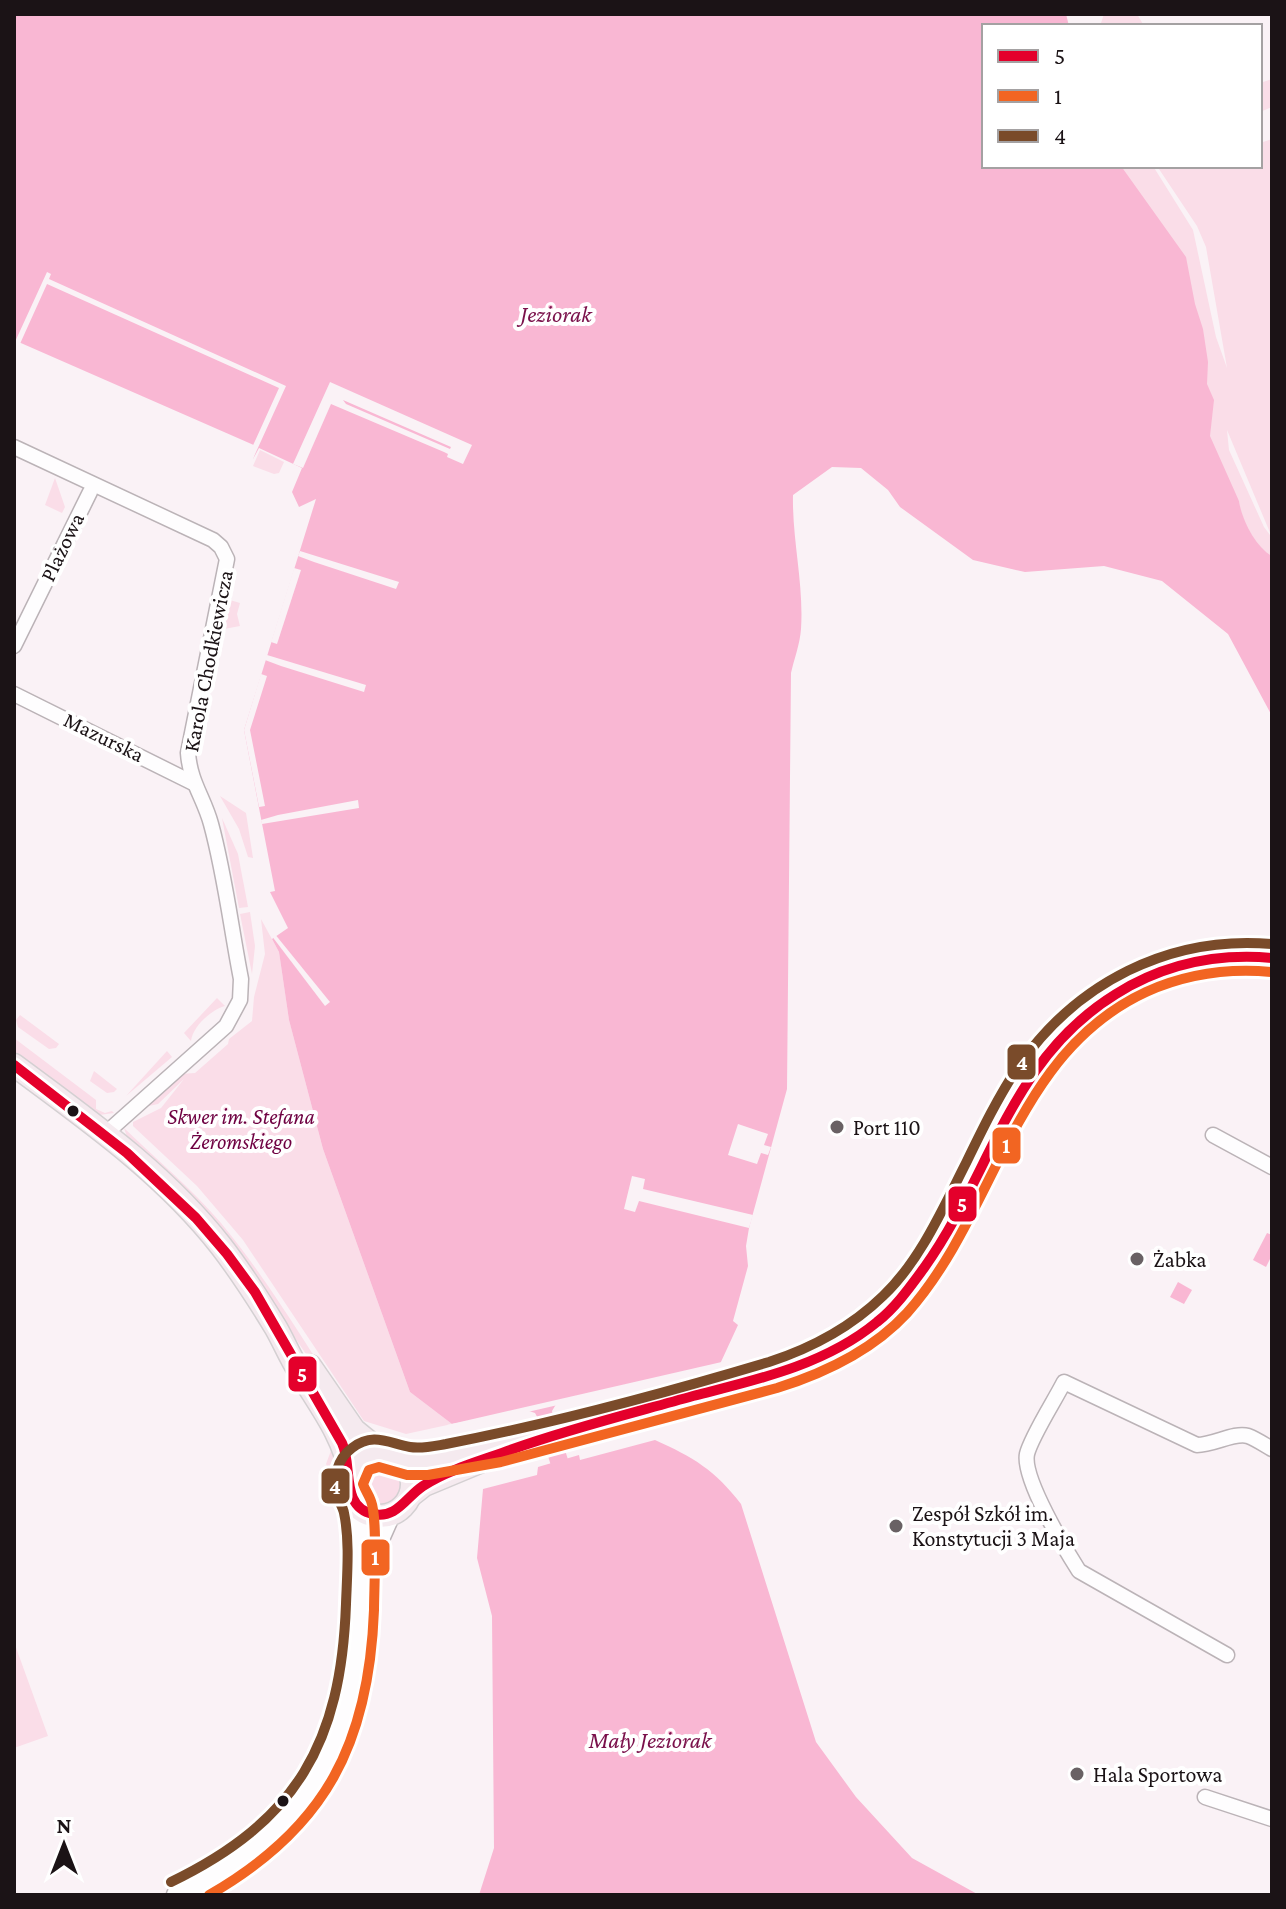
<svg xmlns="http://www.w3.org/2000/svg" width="1286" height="1909" font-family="'Crimson Pro',serif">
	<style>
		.green { fill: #fadde8; fill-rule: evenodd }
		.water { fill: #f9b7d3 }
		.pier { fill: #faf2f6; fill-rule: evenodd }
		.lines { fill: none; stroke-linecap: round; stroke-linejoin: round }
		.canal { stroke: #f9b7d3; stroke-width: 18 }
		.street-casing { stroke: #bbb3b7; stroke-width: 17 }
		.secondary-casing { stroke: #bbb3b7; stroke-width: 23 }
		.primary-casing { stroke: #d4d0d2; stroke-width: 25 }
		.street { stroke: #fefdfe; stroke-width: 14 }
		.secondary { stroke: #fefdfe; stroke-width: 20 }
		.primary { stroke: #f5eaef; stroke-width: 22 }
		.bus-1-casing { stroke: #fff; stroke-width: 16 }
		.bus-2-casing { stroke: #fff; stroke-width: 16 }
		.bus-3-casing { stroke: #fff; stroke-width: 16 }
		.bus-1 { stroke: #e4002b; stroke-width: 10 }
		.bus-2 { stroke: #f26522; stroke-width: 10 }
		.bus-3 { stroke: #7a4b2a; stroke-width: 10 }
		.bus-dot { fill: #1b1316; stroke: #fff; stroke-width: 3 }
		.poi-dot { fill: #696164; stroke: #fff; stroke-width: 3 }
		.labels { text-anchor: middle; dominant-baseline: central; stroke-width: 8; stroke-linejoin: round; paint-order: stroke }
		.street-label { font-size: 22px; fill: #1b1316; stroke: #fff }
		.park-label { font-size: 22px; font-style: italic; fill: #6e0041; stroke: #fff }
		.poi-label { font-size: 22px; fill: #1b1316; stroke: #fff; text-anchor: start }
		.water-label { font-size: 24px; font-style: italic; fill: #7a114b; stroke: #fff }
		.line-badge { stroke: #fff; stroke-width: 3 }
		.badge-label { font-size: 22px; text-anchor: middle; font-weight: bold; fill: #fff }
	</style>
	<rect width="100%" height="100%" fill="#faf2f6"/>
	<g class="green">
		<polygon points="1104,14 1137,14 1144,26 1100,26"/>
		<polygon points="1272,79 1272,107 1260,112 1260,83"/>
		<path d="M 1272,139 L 1272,556 C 1255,546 1241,520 1239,501 L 1057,166 L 1153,166 L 1193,230 L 1216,337 L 1227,368 L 1206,247 L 1197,226 L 1157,166 L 1260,166 L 1260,143 ZM 1227,430 L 1271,535 L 1270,535 L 1264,527 L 1229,450 Z"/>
		<polygon points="260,450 284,462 279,473 274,474 253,466"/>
		<polygon points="55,478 65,507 62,513 45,505"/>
		<polygon points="230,600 240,603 237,614 240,626 224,629"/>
		<polygon points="220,796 246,813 253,858 248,857 239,829"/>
		<polygon points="222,818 238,854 248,907 239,908"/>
		<polygon points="250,912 255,946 252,974 240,914"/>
		<polygon points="261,919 279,952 289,1020 323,1149 410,1392 452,1424 406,1434 364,1421 243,1240 197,1186 133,1126 133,1122 161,1108 184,1079 158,1104 144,1107 180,1074 195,1073 228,1044 229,1039 252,1021 254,997 265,954"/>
		<path d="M 217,998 L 225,1006 C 211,1010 193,1026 191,1041 L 184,1033 Z"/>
		<polygon points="20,1015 59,1044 56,1048 49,1049 18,1027 16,1020"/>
		<polygon points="14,1038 96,1100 96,1109 105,1113 112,1111 114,1113 99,1115 14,1053"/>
		<polygon points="167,1051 172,1057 126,1096"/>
		<polygon points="94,1071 117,1089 114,1092 107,1093 90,1081"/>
		<path d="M 124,1128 C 156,1159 191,1188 221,1223 C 263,1274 298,1331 333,1386 L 314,1366 L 283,1320 L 128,1140 Z"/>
		<polygon points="332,1448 341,1462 340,1493 326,1464"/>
		<circle cx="380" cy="1484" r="21"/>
		<polygon points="14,1642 48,1736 14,1748"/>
	</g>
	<g class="water">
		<path d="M 14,14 L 1066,14 L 1069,26 L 984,26 L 984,166 L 1121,166 L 1186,257 L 1195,304 L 1203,329 L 1208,362 L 1207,384 L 1214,400 L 1210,436 L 1239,501 C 1242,520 1255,546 1272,556 L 1272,716 L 1228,634 L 1162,581 L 1104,566 L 1025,572 L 973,560 L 900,507 L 888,490 L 861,468 L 832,467 L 793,495 C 792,540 804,584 801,629 C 800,644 794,659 791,673 L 787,1089 L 749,1228 L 746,1246 L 748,1266 L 733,1321 L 738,1325 L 720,1364 L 558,1401 L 552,1411 L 554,1421 L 541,1424 L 535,1413 L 526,1410 L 452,1424 L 410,1392 L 323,1149 L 289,1020 L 279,952 L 272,939 L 288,928 L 270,892 L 275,891 L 244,730 L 316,499 L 299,507 L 292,492 L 302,468 L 259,448 L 253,459 L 256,446 L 14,340 Z"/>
		<polygon points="1267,1233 1272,1235 1272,1255 1266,1267 1253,1260"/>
		<polygon points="1178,1282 1192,1290 1184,1304 1170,1297"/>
		<path d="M 655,1440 C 693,1457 715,1470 741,1504 L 816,1742 L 856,1797 L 912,1858 L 979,1895 L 479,1895 L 494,1848 L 492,1616 L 477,1558 L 483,1489 L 537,1475 L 538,1467 L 579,1455 L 580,1460 Z"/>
	</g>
	<g class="pier">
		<polygon points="47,272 51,274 49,279 286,386 252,461 249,460 250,452 279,388 47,284 19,346 14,344"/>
		<path d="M 330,382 L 472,445 L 463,464 L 447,457 L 448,454 L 444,452 L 331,404 L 303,468 L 293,464 ZM 343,400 L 451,447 L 450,449 L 346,404 Z"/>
		<polygon points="300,551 399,582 396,589 314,562 298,556"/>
		<polygon points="294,568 301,570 277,644 271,642"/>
		<polygon points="267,655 366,685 364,692 281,666 265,660"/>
		<polygon points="261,674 267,676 250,730 265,806 259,807 244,730"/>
		<polygon points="358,800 359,808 262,824 261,820 278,815"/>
		<polygon points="274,933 330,1002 325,1006 271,935"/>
		<polygon points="738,1124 768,1134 764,1145 771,1147 768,1155 761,1153 757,1164 728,1155"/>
		<polygon points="632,1176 645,1179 643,1189 753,1215 749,1228 639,1201 635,1212 624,1209"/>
		<polygon points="726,1361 723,1367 497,1419 452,1428 447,1425"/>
	</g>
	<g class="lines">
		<polyline class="canal" points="547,1423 559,1461"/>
		<defs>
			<g id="street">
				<path d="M 14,447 L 213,540 L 221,547 L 227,559 L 188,753 C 190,782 204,798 211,824 C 225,875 231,928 241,979 L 240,1000 L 226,1026 L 105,1134"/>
				<polyline points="14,646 90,492"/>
				<polyline points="14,694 193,783"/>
				<polyline points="1213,1135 1272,1167"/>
				<path d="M 1227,1655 L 1079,1571 C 1065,1549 1022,1478 1027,1454 C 1031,1437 1055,1400 1064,1382 L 1197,1445 C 1214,1445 1234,1432 1248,1436 C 1256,1439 1265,1445 1272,1449"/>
				<polyline points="1205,1797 1272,1819"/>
			</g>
			<g id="secondary">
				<polyline points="366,1583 378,1541 390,1514"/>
				<path d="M 177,1895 C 248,1864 315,1806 341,1731 C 363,1666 362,1575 358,1506"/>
			</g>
			<g id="primary">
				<path d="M 14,1065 C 88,1120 164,1173 221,1246 C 241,1272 259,1300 276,1328 C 284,1342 290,1357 299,1371 C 318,1403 345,1437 350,1474"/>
				<polyline points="310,1366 354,1430 381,1452"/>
				<circle cx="380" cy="1484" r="32"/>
				<path d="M 400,1459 L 416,1462 L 525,1444 L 774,1374 C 825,1358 872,1336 906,1293 C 993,1188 1001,1047 1136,981 C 1179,960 1225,952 1272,958"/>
				<polyline points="410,1496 424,1485 484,1460"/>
			</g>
		</defs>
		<use href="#street" class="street-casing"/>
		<use href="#secondary" class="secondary-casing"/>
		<use href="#primary" class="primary-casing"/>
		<use href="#street" class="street"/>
		<use href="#secondary" class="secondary"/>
		<use href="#primary" class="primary"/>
		<defs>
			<path id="bus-1" d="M 14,1065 L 127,1153 L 196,1218 L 227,1254 L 255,1292 L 342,1443 C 353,1466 340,1507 373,1514 C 397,1519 406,1497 423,1486 C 449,1469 484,1460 513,1449 C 572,1428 633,1413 693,1396 C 756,1380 825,1365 877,1322 C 896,1307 910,1287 924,1268 C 992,1173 1009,1060 1116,994 C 1164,964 1216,953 1272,958"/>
			<path id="bus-2" d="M 209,1895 C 326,1828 369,1743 374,1610 C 374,1588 378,1519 371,1501 C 369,1495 365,1490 363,1484 L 369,1470 L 379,1467 L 407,1475 L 428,1475 L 501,1462 L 777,1388 C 825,1373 872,1351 907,1313 C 998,1211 1012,1054 1146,992 C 1186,974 1227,968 1271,972"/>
			<path id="bus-3" d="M 171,1882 C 297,1821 341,1743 346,1604 C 347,1575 350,1541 344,1513 C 343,1507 339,1502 337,1496 C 332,1479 337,1459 352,1448 C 373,1432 388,1443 410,1447 C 422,1449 434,1446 446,1444 C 555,1423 662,1394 769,1362 C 812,1348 850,1328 883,1296 C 920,1261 943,1208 966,1163 C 982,1130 998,1097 1018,1067 C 1076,983 1169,935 1272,944"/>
		</defs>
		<use href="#bus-1" class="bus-1-casing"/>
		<use href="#bus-2" class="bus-2-casing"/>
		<use href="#bus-3" class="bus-3-casing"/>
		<use href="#bus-1" class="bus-1"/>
		<use href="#bus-2" class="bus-2"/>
		<use href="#bus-3" class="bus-3"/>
	</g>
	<g class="bus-dot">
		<circle cx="73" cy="1111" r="7"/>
		<circle cx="283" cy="1801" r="7"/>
	</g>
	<g class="poi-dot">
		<circle cx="837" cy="1127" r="8"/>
		<circle cx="1137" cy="1259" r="8"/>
		<circle cx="896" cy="1526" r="8"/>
		<circle cx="1077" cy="1774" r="8"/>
	</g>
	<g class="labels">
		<g class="street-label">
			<text transform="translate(62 547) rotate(-64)">Plażowa</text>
			<text transform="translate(208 661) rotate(-79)">Karola Chodkiewicza</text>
			<text transform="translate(104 737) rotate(26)">Mazurska</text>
		</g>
		<g class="park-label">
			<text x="241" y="1116">Skwer im. Stefana<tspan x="241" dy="25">Żeromskiego</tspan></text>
		</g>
		<g class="poi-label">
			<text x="853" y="1127">Port 110</text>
			<text x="1153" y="1259">Żabka</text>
			<text x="912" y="1513">Zespół Szkół im.<tspan x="912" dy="25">Konstytucji 3 Maja</tspan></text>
			<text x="1093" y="1774">Hala Sportowa</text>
		</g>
		<g class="water-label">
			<text x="556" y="313">Jeziorak</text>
			<text x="650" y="1739">Mały Jeziorak</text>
		</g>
	</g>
	<g class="line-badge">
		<rect x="1006" y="1043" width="31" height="38" rx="8" fill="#7a4b2a"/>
		<rect x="991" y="1126" width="31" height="39" rx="8" fill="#f26522"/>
		<rect x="947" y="1185" width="31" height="38" rx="8" fill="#e4002b"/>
		<rect x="287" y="1355" width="31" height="38" rx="8" fill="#e4002b"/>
		<rect x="320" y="1467" width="31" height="38" rx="8" fill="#7a4b2a"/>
		<rect x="360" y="1538" width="31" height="39" rx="8" fill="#f26522"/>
	</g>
	<g class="badge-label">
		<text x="1022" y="1070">4</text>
		<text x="1006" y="1153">1</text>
		<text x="962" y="1212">5</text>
		<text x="302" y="1382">5</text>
		<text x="335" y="1494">4</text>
		<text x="375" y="1565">1</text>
	</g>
	<rect width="1286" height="1909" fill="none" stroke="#1b1316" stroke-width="32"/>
	<rect x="982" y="24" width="280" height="144" fill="#ffffff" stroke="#a4a1a2" stroke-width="2"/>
	<rect x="998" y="50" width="40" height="12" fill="#e4002b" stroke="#a4a1a2" stroke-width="2"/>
	<text x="1054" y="64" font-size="24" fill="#1b1316">5</text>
	<rect x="998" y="90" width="40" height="12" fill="#f26522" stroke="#a4a1a2" stroke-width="2"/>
	<text x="1054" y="104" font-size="24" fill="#1b1316">1</text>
	<rect x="998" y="130" width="40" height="12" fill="#7a4b2a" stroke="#a4a1a2" stroke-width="2"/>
	<text x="1054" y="144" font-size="24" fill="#1b1316">4</text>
	<g transform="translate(64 1845)" stroke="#ffffff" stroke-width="6" paint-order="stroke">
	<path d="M0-6L14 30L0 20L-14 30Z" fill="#1b1316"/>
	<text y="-12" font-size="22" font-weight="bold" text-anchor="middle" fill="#1b1316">N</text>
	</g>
</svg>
